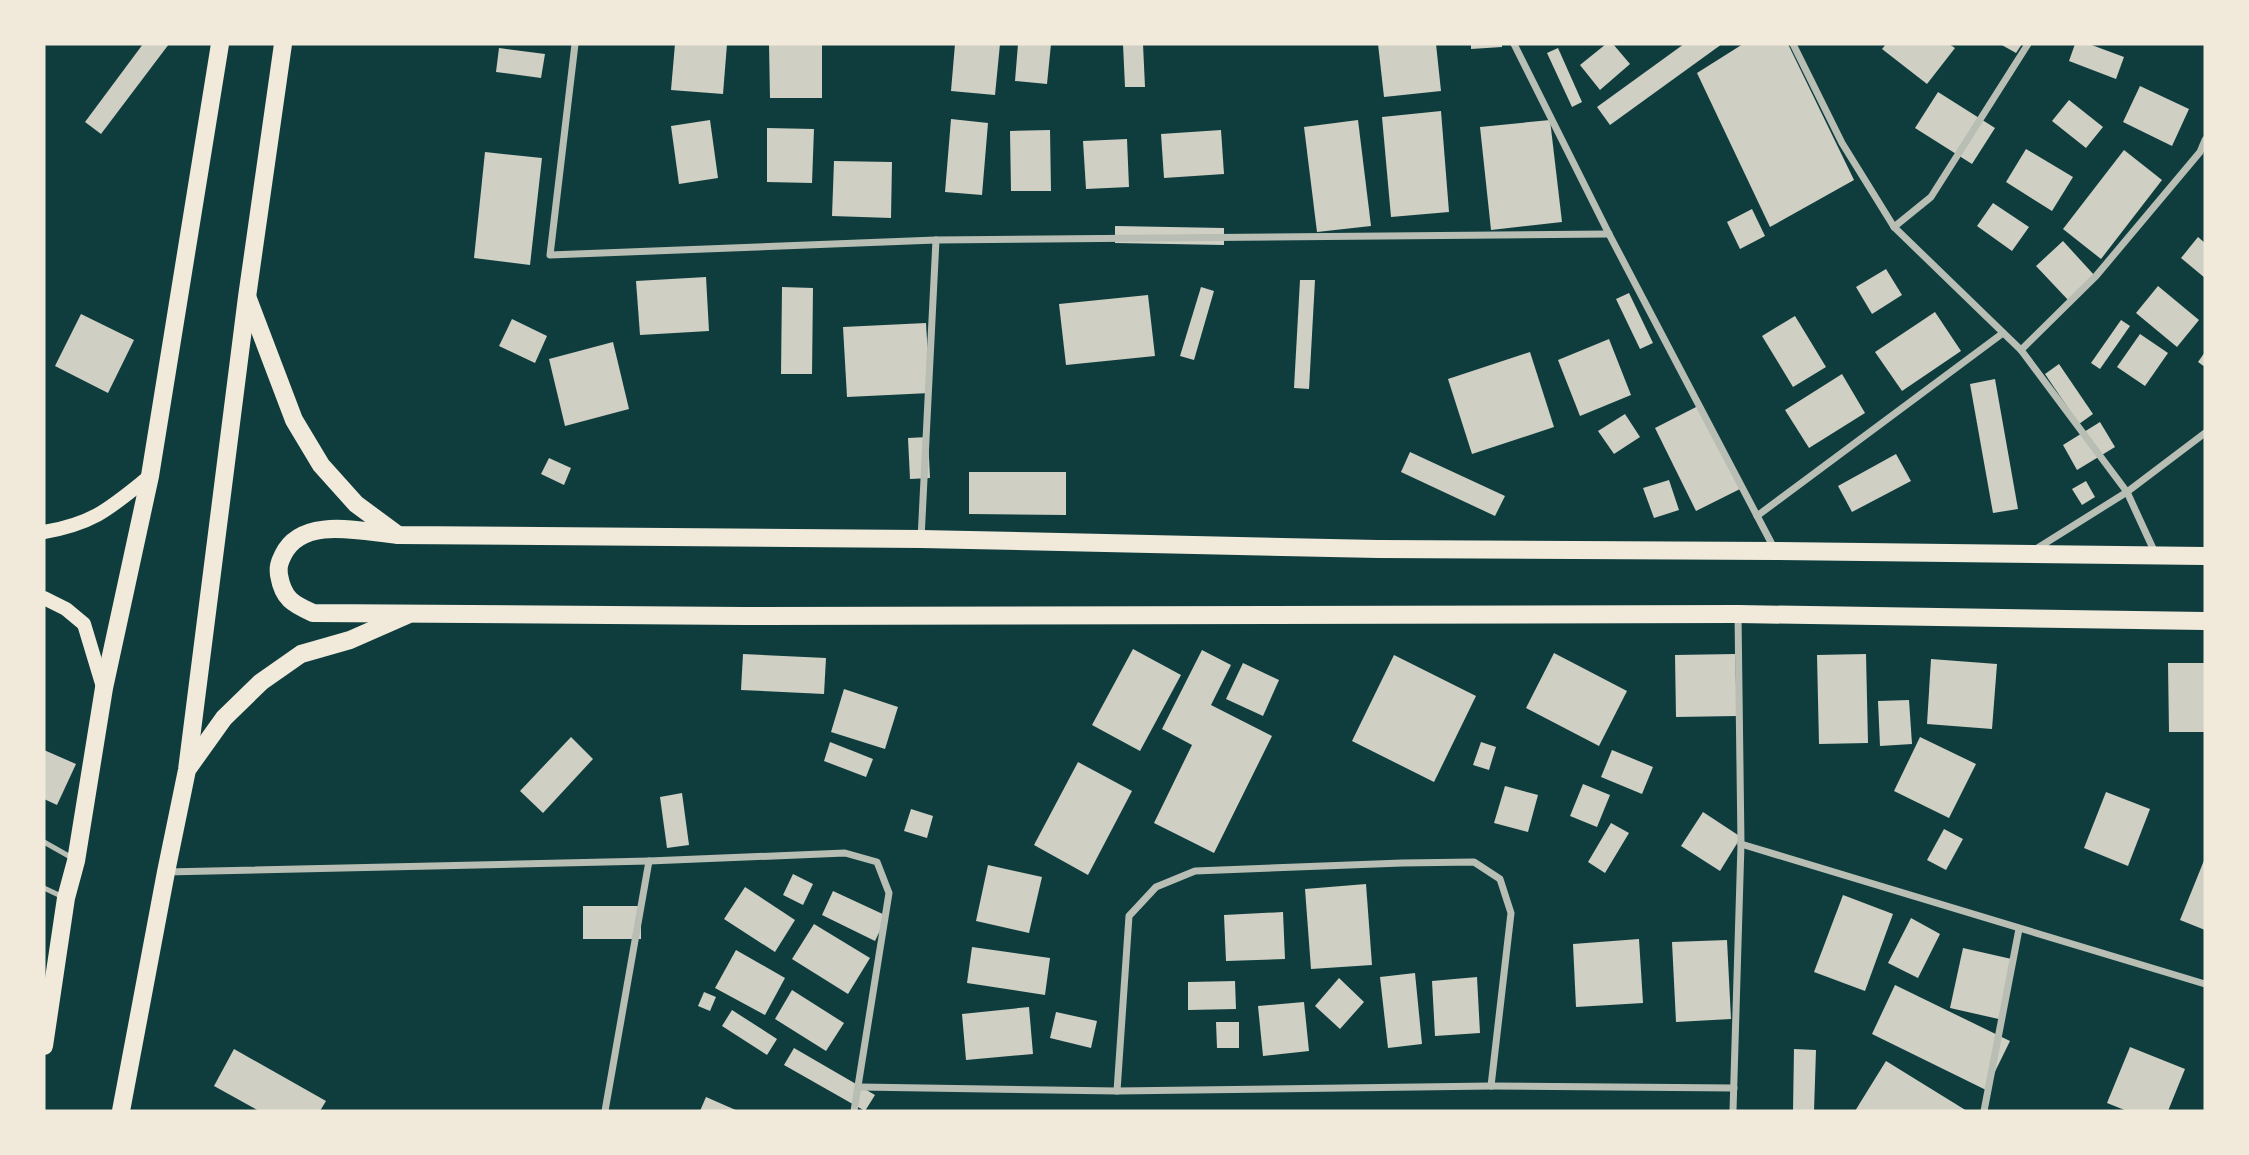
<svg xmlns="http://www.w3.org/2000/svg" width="2249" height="1155" font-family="Manrope,sans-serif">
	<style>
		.building { fill: #cfcfc3 }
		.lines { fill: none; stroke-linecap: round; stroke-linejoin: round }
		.service { stroke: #b8beb3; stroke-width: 5 }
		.minor { stroke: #b8beb3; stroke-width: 7 }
		.secondary { stroke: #f1e9da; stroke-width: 14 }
		.primary { stroke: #f1e9da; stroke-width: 18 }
	</style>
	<rect width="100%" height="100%" fill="#0f3d3e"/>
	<g class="building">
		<polygon points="143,44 169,44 101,134 85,122"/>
		<polygon points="675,44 727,44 723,94 671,90"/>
		<polygon points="769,44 822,44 822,98 770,98"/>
		<polygon points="955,44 1000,44 995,95 951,91"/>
		<polygon points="1018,44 1051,44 1047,84 1015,81"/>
		<polygon points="1123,44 1143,44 1145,87 1125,87"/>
		<polygon points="1378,44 1436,44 1441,91 1384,97"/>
		<polygon points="1471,44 1502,44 1502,47 1471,49"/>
		<polygon points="1606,44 1613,44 1630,64 1600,90 1580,65"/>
		<polygon points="1684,44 1722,44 1610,125 1597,107"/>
		<polygon points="1743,44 1788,44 1854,180 1770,227 1697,73"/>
		<polygon points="1886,44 1949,44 1955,48 1927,84 1882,49"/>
		<polygon points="2000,44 2022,44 2016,53"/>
		<polygon points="2075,44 2089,44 2124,57 2116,79 2069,61"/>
		<polygon points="499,48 545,54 541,78 496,72"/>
		<polygon points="1558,48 1582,102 1572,107 1547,53"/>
		<polygon points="2140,86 2189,109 2172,146 2123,122"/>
		<polygon points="1938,92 1995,128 1972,164 1915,128"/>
		<polygon points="2069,100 2103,127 2086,148 2052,121"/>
		<polygon points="1441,111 1449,212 1391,217 1382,117"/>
		<polygon points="951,119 988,123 982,195 945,192"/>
		<polygon points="710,120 718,178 679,184 671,126"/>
		<polygon points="1358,120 1371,226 1317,232 1304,127"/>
		<polygon points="1550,120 1562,222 1491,230 1480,127"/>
		<polygon points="767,128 814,129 812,183 767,182"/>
		<polygon points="1050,130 1051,191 1011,191 1010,131"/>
		<polygon points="1221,130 1224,174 1164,178 1161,134"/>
		<polygon points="1127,139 1129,187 1086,189 1083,141"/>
		<polygon points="2026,149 2073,177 2052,211 2006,182"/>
		<polygon points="2124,150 2162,180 2101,259 2063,229"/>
		<polygon points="485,152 542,158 530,265 474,258"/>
		<polygon points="834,161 892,162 891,218 832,216"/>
		<polygon points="1993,203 2029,227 2012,251 1977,226"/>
		<polygon points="1752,209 1765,236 1740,249 1727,222"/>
		<polygon points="1115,226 1224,228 1224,245 1115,243"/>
		<polygon points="2198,237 2205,243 2205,278 2181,258"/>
		<polygon points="2063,241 2095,276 2069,301 2036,266"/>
		<polygon points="1886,269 1902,295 1872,314 1856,287"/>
		<polygon points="706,277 709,331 640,335 636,281"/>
		<polygon points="1300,280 1315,280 1309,389 1294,388"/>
		<polygon points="2158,286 2199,320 2177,347 2136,313"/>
		<polygon points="782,287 813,288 812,374 781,374"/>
		<polygon points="1201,287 1214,291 1194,360 1180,356"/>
		<polygon points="1629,293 1653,343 1640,349 1616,299"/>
		<polygon points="1148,295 1155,356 1066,365 1059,304"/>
		<polygon points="1935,312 1961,351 1902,391 1875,352"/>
		<polygon points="81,314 134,340 108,393 55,366"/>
		<polygon points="1795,316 1826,367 1793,387 1762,336"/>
		<polygon points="512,319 547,336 535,363 499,346"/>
		<polygon points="2121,320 2130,326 2100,369 2091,363"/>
		<polygon points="926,323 930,393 847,397 843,327"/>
		<polygon points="2140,334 2168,353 2145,386 2117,367"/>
		<polygon points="1609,339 1631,395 1580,416 1558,360"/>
		<polygon points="613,342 629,409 565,426 549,359"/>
		<polygon points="1530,352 1554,427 1472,454 1448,379"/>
		<polygon points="2205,352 2205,367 2198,362"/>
		<polygon points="2059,364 2093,414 2079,424 2045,374"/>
		<polygon points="1842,374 1865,413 1809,448 1785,410"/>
		<polygon points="1995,379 2018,509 1993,513 1970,384"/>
		<polygon points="1700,405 1742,488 1696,511 1655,428"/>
		<polygon points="1625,414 1640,437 1614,454 1598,431"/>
		<polygon points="2100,422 2115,447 2077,470 2063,445"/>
		<polygon points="928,437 930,478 910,479 908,438"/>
		<polygon points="1410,452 1505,496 1495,516 1401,472"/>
		<polygon points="1896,454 1911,481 1852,512 1838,486"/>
		<polygon points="549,458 571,468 564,485 541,474"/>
		<polygon points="969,472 1066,472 1066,515 969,514"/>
		<polygon points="1669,480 1679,510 1654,518 1643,488"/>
		<polygon points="2086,481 2095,497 2082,505 2072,489"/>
		<polygon points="1133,649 1181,675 1140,751 1092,725"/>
		<polygon points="1202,650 1231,665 1211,705 1272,736 1214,853 1154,823 1192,745 1162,729"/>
		<polygon points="1554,653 1627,691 1599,746 1526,708"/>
		<polygon points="743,654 826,658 824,694 741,690"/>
		<polygon points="1735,654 1737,716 1676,717 1675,655"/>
		<polygon points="1866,654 1868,743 1819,744 1817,655"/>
		<polygon points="1394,655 1476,696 1434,782 1352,741"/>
		<polygon points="1931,659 1997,664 1992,729 1927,724"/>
		<polygon points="1243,663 1279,680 1263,716 1226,699"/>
		<polygon points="2168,663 2205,663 2205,732 2169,732"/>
		<polygon points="844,689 898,707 885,749 831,732"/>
		<polygon points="1909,700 1912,744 1880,746 1878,701"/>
		<polygon points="571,737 593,759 543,813 520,791"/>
		<polygon points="1920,737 1976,764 1949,818 1894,791"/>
		<polygon points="830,742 873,759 866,777 824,761"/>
		<polygon points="1481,742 1496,747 1489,770 1473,765"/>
		<polygon points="44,750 76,764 57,805 44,799"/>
		<polygon points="1612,750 1653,767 1642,794 1601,777"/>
		<polygon points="1078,762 1132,791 1088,875 1034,845"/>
		<polygon points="1583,784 1610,795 1597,827 1570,816"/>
		<polygon points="1505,786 1538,795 1528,832 1494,823"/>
		<polygon points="2106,792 2150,809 2128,866 2084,848"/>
		<polygon points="682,793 689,845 667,848 660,797"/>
		<polygon points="911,809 933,816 927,838 904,831"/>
		<polygon points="1703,812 1741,837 1720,871 1681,846"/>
		<polygon points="1611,823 1629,833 1605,873 1588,862"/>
		<polygon points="1944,829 1963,839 1946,870 1927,860"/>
		<polygon points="2205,858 2205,930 2180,920"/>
		<polygon points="988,865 1042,877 1029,933 976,921"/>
		<polygon points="793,874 813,884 803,905 783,895"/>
		<polygon points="1366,884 1372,965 1311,969 1305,889"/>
		<polygon points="745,887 795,920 775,952 724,919"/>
		<polygon points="833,891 887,916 875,941 822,915"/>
		<polygon points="1843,895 1893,914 1865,991 1814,972"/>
		<rect x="583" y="906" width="58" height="33"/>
		<polygon points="1283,912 1285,959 1226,961 1224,915"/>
		<polygon points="1911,918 1940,934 1918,978 1888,963"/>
		<polygon points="814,924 870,958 848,994 792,959"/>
		<polygon points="1639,939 1643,1003 1576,1007 1573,944"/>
		<polygon points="1727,940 1731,1019 1676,1022 1672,942"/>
		<polygon points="972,947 1050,958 1045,995 967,983"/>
		<polygon points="1963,948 2016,960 2003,1020 1950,1008"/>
		<polygon points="736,950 785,978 765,1015 715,988"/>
		<polygon points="1415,973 1422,1044 1388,1048 1380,977"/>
		<polygon points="1477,977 1480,1033 1435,1036 1432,981"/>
		<polygon points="1339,978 1364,1002 1340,1029 1315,1006"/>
		<polygon points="1235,981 1236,1009 1188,1010 1188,982"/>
		<polygon points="1895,985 2010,1041 1986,1090 1872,1034"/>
		<polygon points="792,990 844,1023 826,1051 775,1019"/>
		<polygon points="704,992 716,997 710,1011 698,1006"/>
		<polygon points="1304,1002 1309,1051 1263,1056 1258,1006"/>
		<polygon points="1029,1007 1033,1054 966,1060 962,1014"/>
		<polygon points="732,1010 777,1039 767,1055 722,1026"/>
		<polygon points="1056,1012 1097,1021 1091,1048 1050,1038"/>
		<polygon points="1216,1022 1239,1022 1239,1048 1217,1048"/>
		<polygon points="2130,1047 2185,1069 2168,1111 2127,1111 2107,1103"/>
		<polygon points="794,1048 875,1095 865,1111 784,1065"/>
		<polygon points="234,1049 326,1101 320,1111 259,1111 214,1086"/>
		<polygon points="1794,1049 1816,1050 1814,1111 1793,1111"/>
		<polygon points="1886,1061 1967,1111 1855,1111"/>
		<polygon points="706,1097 738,1111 700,1111"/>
	</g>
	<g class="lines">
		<g class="service">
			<polyline points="44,842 74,859"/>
			<polyline points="44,888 63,897"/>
		</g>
		<g class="minor">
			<polyline points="575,44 550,255 936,240 1609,234"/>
			<polyline points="1514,44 1609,234 1775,550"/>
			<polyline points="1793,44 1842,143 1894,227 2021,350 2127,492 2156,555"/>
			<polyline points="1894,227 1931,197 2028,44"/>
			<polyline points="2021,350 2096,276 2200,152 2205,140"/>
			<polyline points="1757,516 2003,333"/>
			<polyline points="921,539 936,240"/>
			<polyline points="2036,549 2127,492 2205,433"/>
			<polyline points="1741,844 2205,984"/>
			<polyline points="166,872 649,861 845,853 877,862 889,893 854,1111"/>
			<polyline points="860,1087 1117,1091 1491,1086 1734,1088"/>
			<polyline points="1117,1091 1129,916 1156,887 1195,871 1402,863 1474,862 1500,879 1511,913 1491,1086"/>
			<polyline points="605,1111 649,861"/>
			<polyline points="1733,1111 1741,844 1738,615"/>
			<polyline points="1984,1111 2019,929"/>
		</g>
		<g class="secondary">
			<path d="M 44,532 C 95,523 110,508 150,476"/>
			<polyline points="44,598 66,609 84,624 103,687"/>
		</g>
		<g class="primary">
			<polyline points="248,299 294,420 321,465 356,504 398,535"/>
			<path d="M 2205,556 L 1775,551 L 1378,549 L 921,539 L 398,535 C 363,532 302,515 283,555 C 279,563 278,567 279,575 C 283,599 293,604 313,613 L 744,616 L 1738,614 L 2205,621"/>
			<polyline points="189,767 224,718 261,682 301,654 350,640 407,615"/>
			<polyline points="44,1046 66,898 76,861 104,688 150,476 220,44"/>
			<polyline points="121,1111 166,872 187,770 247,297 283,44"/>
		</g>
	</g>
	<rect width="2249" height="1155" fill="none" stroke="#f1e9da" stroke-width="91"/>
</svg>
